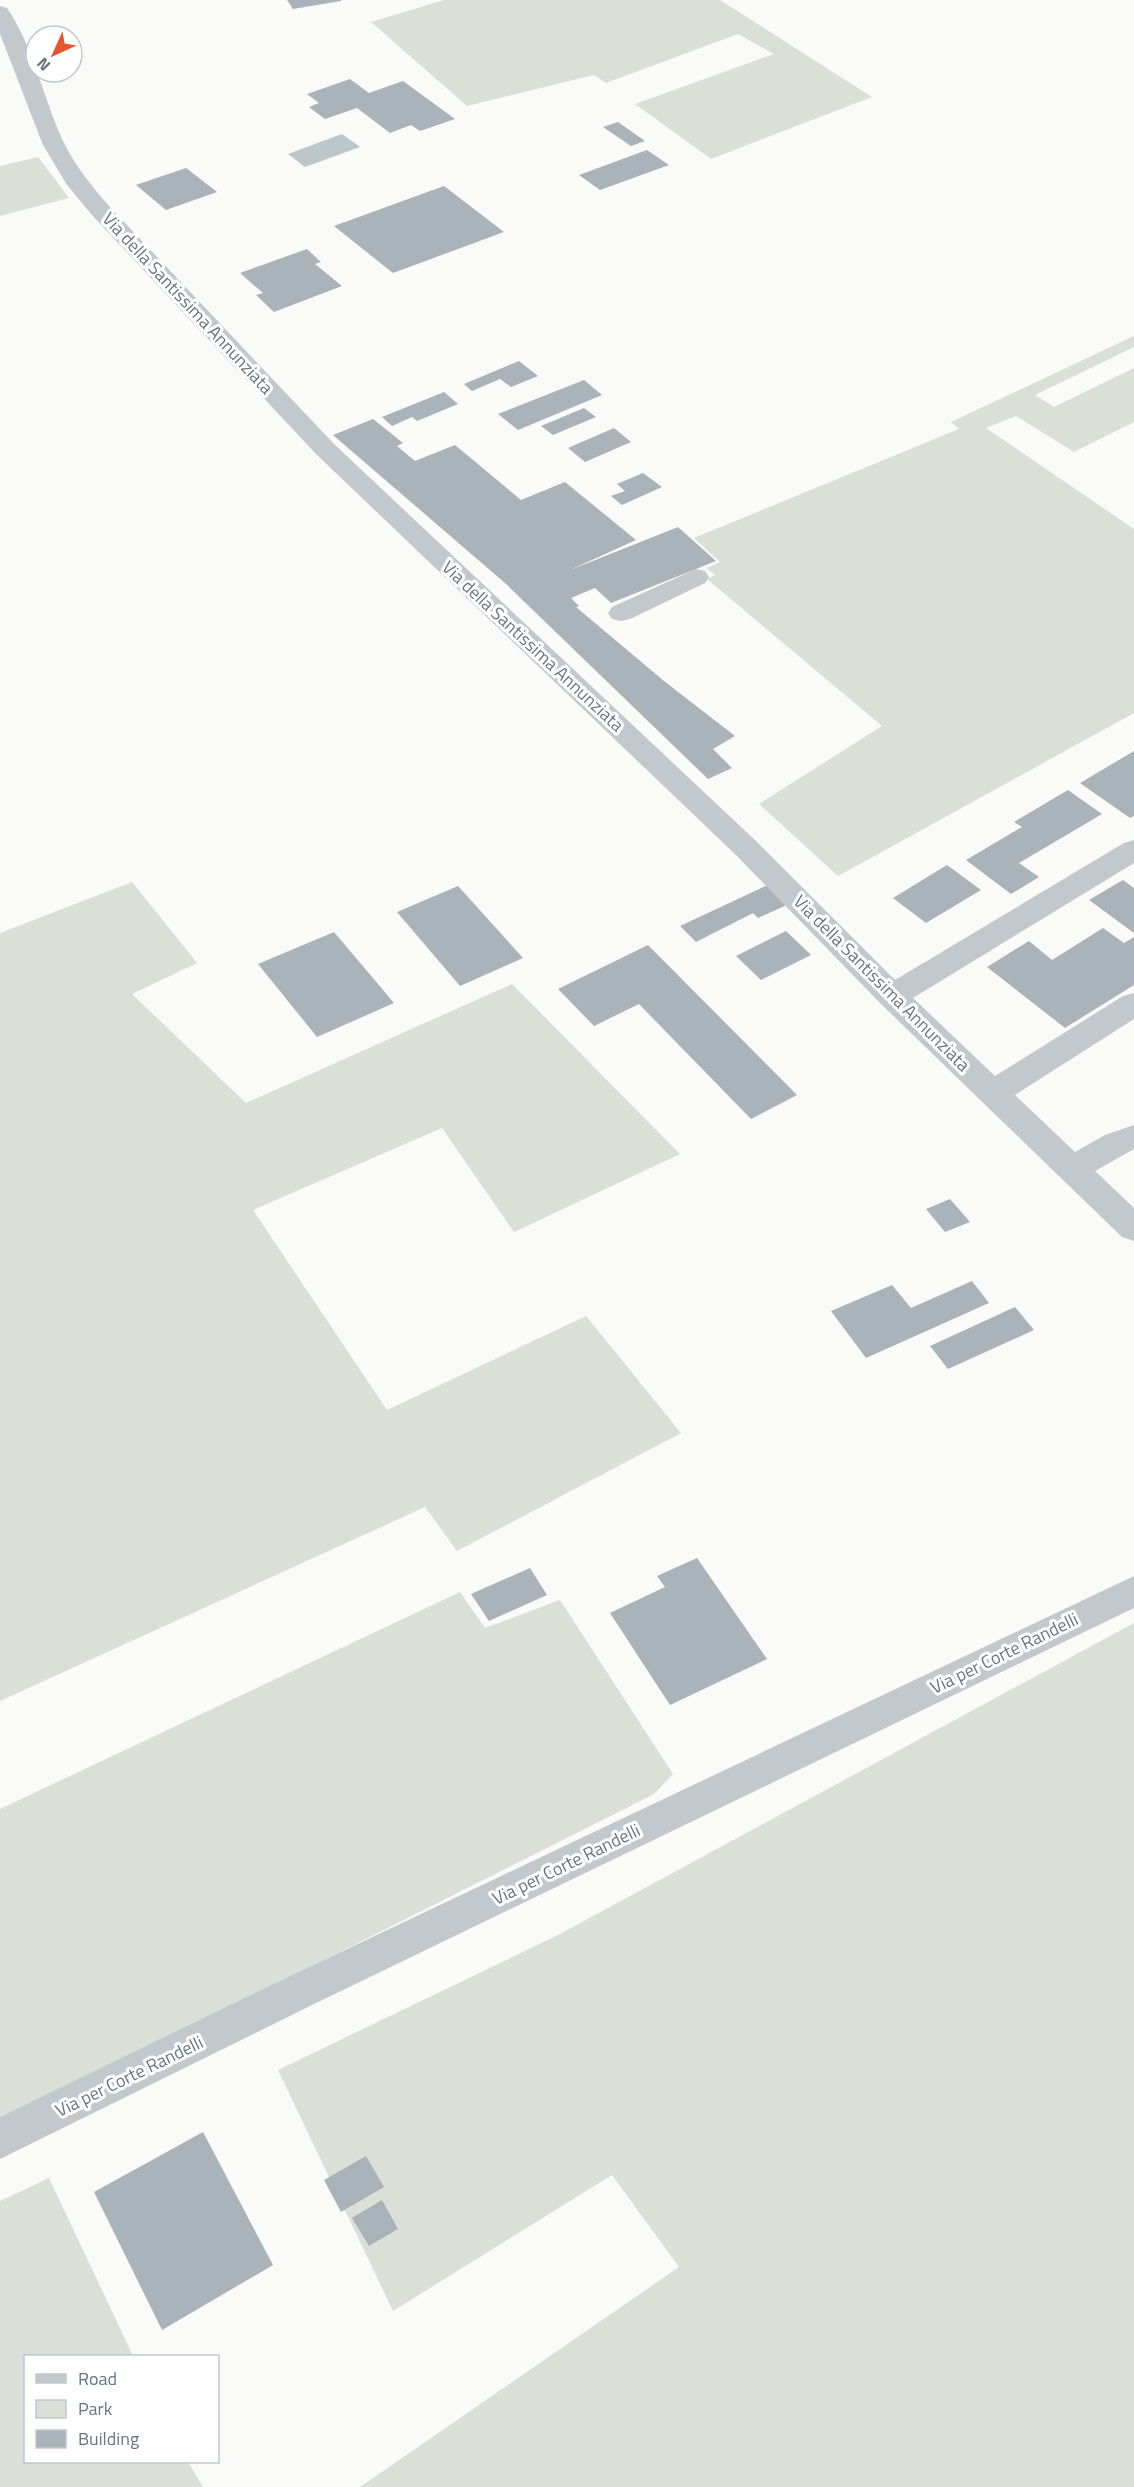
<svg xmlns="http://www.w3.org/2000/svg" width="1134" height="2487" font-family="'Titillium Web',sans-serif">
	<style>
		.green { fill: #dadfd7 }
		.water { fill: #bbc7cb }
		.building { fill: #aab3b9 }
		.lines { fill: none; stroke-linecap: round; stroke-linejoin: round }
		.minor { fill: #c3c8cc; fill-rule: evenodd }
		.labels { text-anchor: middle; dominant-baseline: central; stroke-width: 6; stroke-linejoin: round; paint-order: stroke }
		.street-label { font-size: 18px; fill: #657683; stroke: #fff }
	</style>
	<rect width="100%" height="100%" fill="#fafaf8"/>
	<g class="green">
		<polygon points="444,0 720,0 872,97 711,159 635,104 774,54 738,34 606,83 594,75 467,106 371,22"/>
		<polygon points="38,157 69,198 0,216 0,166"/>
		<polygon points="1134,336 1134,347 1035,395 1054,407 1134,368 1134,422 1074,452 1016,416 986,428 1134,529 1134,713 838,876 759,804 882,726 707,579 715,575 706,568 720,562 694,538 959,429 951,422"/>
		<polygon points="132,882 197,963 132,994 246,1103 512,984 680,1154 514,1232 442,1128 253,1210 387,1410 586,1316 681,1433 457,1551 425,1507 0,1701 0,933"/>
		<polygon points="460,1592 485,1628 560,1600 673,1774 654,1794 0,2123 0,1809"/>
		<polygon points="1134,1623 1134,2487 360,2487 679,2267 612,2175 393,2311 278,2070 558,1935"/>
		<polygon points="49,2178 133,2356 26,2356 26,2462 188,2462 203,2487 0,2487 0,2201"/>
	</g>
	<polygon class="water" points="342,134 360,147 305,167 288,154"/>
	<g class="building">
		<polygon points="287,0 341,0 341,1 293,9"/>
		<polygon points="350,79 369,93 403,81 455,119 420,131 411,125 390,133 357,108 325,119 309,107 319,103 307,94"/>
		<polygon points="618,122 645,141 631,146 603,127"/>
		<polygon points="647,150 669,165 600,190 579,175"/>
		<polygon points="186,168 217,192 166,210 136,185"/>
		<polygon points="444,186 504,232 393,273 334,226"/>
		<polygon points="307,249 321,262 315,264 342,286 274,312 256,295 263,293 240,273"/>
		<polygon points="519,361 538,376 511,387 500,379 472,391 464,384"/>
		<polygon points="584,380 602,395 518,430 498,414"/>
		<polygon points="444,392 458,404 417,421 412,417 392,426 382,417"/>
		<polygon points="584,408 596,417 553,435 541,426"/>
		<polygon points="373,419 403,443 397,446 415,461 455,445 521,500 565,482 636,540 570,570 678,527 716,561 611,603 595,588 571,598 579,606 576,607 664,681 735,736 713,749 732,768 708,779 505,583 333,435"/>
		<polygon points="614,428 631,442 585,462 568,448"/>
		<polygon points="643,473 662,487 622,505 611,496 625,491 617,484"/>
		<polygon points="1134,751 1134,816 1130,818 1080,783"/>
		<polygon points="1068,790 1102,814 1019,863 1039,877 1011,894 966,860 1022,827 1014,822"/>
		<polygon points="947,865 981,890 926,923 893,898"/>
		<polygon points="1123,880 1134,888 1134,933 1089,900"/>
		<polygon points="768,885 789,904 758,918 753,913 696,942 680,926"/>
		<polygon points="458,886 523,958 460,986 397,912"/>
		<polygon points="1103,928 1124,943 1134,937 1134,985 1065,1028 987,967 1029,941 1052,960"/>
		<polygon points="786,931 811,955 761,980 736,956"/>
		<polygon points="334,932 394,1003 317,1037 258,964"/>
		<polygon points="648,945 797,1095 751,1119 639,1004 594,1026 558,989"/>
		<polygon points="950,1199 970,1222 945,1232 926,1209"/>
		<polygon points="972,1281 989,1303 866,1358 831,1311 892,1285 911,1308"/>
		<polygon points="1015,1307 1034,1330 948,1369 930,1346"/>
		<polygon points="697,1558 767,1659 670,1705 610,1613 665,1587 657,1576"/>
		<polygon points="530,1568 547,1595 489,1621 471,1594"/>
		<polygon points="203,2132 273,2265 162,2330 94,2192"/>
		<polygon points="366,2156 384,2187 341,2212 324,2180"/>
		<polygon points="382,2200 398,2229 369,2246 352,2218"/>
	</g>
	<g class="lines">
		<g class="minor">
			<path d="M 0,6 L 7,8 C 34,47 44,102 65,145 C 76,167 92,186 108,205 L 334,444 L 757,842 L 895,980 L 1124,843 L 1134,840 L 1134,863 L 913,998 L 995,1076 L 1123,996 L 1134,993 L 1134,1019 L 1015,1095 L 1075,1152 L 1105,1135 L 1134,1125 L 1134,1149 L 1095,1171 L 1134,1208 L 1134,1241 L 1122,1237 L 881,1004 L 737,856 L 316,454 L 92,215 L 67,185 L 43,145 L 0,34 Z"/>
			<polygon points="696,569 705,571 709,577 705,583 630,619 621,621 612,619 608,613 612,607"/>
			<polygon points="1134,1576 1134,1608 312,2005 0,2159 0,2117 284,1979"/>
		</g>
	</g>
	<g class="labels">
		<g class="street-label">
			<text transform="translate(188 303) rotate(47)">Via della Santissima Annunziata</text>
			<text transform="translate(533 646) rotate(43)">Via della Santissima Annunziata</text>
			<text transform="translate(882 983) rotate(45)">Via della Santissima Annunziata</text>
			<text transform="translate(1004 1653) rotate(-26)">Via per Corte Randelli</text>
			<text transform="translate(566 1864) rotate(-26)">Via per Corte Randelli</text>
			<text transform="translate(129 2076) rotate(-26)">Via per Corte Randelli</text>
		</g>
	</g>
	<rect x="24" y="2355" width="195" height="108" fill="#ffffff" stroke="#c1c8cd" stroke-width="1.5"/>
	<rect x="36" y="2374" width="30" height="9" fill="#c3c8cc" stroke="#c1c8cd" stroke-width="1.5"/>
	<text x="78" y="2385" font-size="18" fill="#657683">Road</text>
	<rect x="36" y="2400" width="30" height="18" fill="#dadfd7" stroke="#c1c8cd" stroke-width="1.5"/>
	<text x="78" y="2415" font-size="18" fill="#657683">Park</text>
	<rect x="36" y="2430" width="30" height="18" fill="#aab3b9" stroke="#c1c8cd" stroke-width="1.5"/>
	<text x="78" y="2445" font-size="18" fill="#657683">Building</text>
	<g transform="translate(54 54) rotate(225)"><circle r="28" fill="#ffffff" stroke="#c1c8cd" stroke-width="1.5"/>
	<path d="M0-4.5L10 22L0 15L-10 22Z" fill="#e4572e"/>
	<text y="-9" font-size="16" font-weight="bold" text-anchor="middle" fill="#657683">N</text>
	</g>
</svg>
